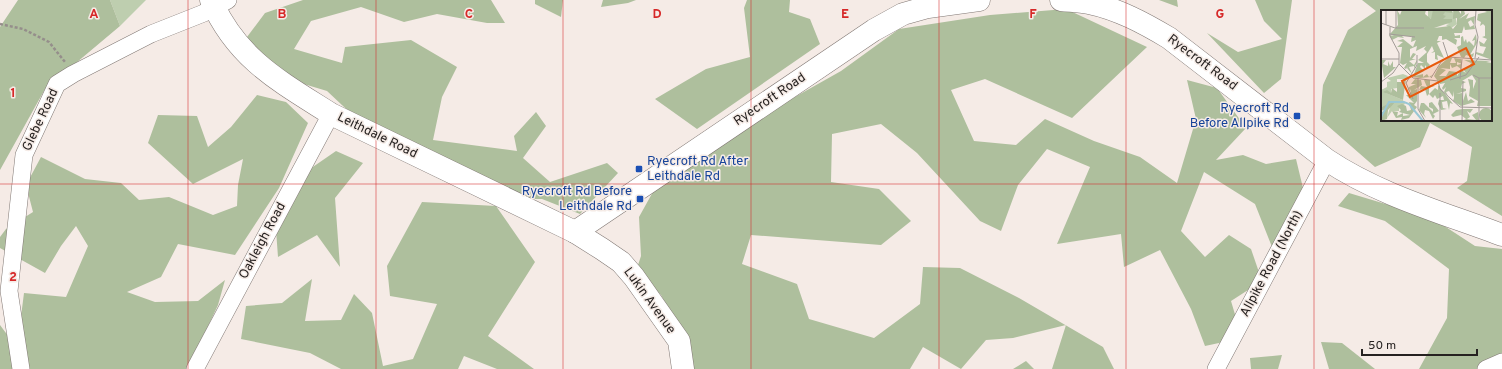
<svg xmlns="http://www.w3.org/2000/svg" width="1502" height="369" font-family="Overpass,sans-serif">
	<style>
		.green { fill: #beceaf }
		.forest { fill: #aebf9d; fill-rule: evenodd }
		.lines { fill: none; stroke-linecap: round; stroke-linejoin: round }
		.minor-casing { stroke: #817874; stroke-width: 18 }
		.tertiary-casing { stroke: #817874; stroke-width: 23 }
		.path { stroke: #958e8b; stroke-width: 2.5; stroke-dasharray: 3 2; stroke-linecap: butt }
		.minor { stroke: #fff; stroke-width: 17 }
		.tertiary { stroke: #fff; stroke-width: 22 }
		.grid { fill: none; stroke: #d62828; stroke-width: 1; stroke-opacity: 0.55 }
		.transit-dot { fill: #1a4fb4; stroke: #f5ebe6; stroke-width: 1.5 }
		.labels { text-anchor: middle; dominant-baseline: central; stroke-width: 3; stroke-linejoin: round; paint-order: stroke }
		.street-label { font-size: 13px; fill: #262221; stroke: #f5ebe6 }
		.transit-label { font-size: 13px; fill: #164399; stroke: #f5ebe6; text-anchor: end }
		.inset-river { fill: none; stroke: #9ac7d4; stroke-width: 2 }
		.inset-road { fill: none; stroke: #a29b97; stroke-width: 1 }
		.view { fill: #e8590c; fill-opacity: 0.15; stroke: #e8590c; stroke-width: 2 }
		.inset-edge { fill: none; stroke: #262221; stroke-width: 2 }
		.grid-label { font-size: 13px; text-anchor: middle; font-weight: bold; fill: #d62828; stroke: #f5ebe6; stroke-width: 3; stroke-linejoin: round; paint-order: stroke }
	</style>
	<rect width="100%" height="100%" fill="#f5ebe6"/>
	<polygon class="green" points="110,0 146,0 120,26"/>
	<g class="forest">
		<polygon points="18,0 110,0 120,26 45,89 0,170 0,27"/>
		<polygon points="303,0 491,0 505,23 487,23 437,14 404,22 361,7 311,21 294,49 342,63 345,47 411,40 457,67 442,97 433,140 517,151 514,136 536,112 546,126 523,158 550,182 607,163 618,173 580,214 542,199 523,199 358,120 327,91 284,78 244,41 265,13"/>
		<polygon points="535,0 563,0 561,17 535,4"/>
		<polygon points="603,0 636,0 628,3 601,7"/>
		<polygon points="747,0 790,0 789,12 810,19 820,44 697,129 655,99 706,69 750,57 744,8"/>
		<polygon points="1159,0 1177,0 1178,7"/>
		<polygon points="1255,0 1292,0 1281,79 1264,93 1207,33 1238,52 1282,39 1264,21"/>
		<path d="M 1362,0 L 1502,0 L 1502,216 L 1457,188 L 1467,181 L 1472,147 L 1430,123 L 1420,147 L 1375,167 L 1320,119 L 1323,85 L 1348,30 L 1376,11 ZM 1382,11 L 1491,11 L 1491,120 L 1382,120 Z"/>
		<polygon points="1066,9 1147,47 1072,118 985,79 951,90 974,141 1016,145 1045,119 1094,141 1140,157 1177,183 1196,119 1187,80 1217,88 1246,128 1216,160 1243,155 1266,164 1296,159 1303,188 1276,257 1255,204 1204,172 1181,231 1205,257 1229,235 1251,249 1262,281 1231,301 1242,338 1205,346 1191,309 1160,250 1124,267 1121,234 1057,244 1090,167 1047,149 1018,185 1001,231 980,221 917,153 881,124 832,134 831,182 879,189 911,221 881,245 751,235 742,264 797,284 809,319 874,338 920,304 923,267 960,268 1019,298 1103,347 1114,369 1052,369 1066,325 1013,338 986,340 961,369 923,347 910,369 691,369 690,348 661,295 636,271 641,256 639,217 674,154 704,148 841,71 899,29 990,15"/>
		<polygon points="257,95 286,102 308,123 279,188 235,255 178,244 161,277 127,292 155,302 198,301 225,280 218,305 188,369 0,369 0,325 17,348 24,293 66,297 88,246 76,226 61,246 45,273 0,248 0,237 6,229 33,212 26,185 41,157 85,179 121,183 139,200 169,197 213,215 237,206 238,185 243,159 193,184 148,143 158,115 197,116 208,147 231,127"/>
		<polygon points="336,151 363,163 335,198 340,267 317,235 278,257 275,216 307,171"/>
		<polygon points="1349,193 1432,218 1475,246 1502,249 1502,369 1419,369 1447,318 1449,269 1385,221 1338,206"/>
		<polygon points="422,202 496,206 535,262 488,336 534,369 497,369 464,356 458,369 341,369 310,353 241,339 246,306 282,303 312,279 305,321 341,320 354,294 372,313 383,366 413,359 437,304 390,296 387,266"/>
		<polygon points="1321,342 1342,343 1375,369 1329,369"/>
		<polygon points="1282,355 1278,369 1251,369 1250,358"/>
		<polygon points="1026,361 1034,369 1013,369"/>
	</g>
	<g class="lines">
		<defs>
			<g id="minor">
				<polyline points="21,369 9,291 24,155 57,84 73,74 151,34 204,13 228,0"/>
				<polyline points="195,369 331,114"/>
				<polyline points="1216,369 1327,160"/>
				<polyline points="1486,369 1502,362"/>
			</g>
			<g id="tertiary">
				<path d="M 211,0 C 237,59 279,81 331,114 L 575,232 L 602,249 L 621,262 L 634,277 L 679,341 L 683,369"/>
				<path d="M 1061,0 C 1070,1 1080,1 1089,3 C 1118,9 1144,23 1169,38 L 1327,160 C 1379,195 1444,213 1502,235"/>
				<polyline points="575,232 874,30 903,14 928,7 979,0"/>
			</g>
		</defs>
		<use href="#minor" class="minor-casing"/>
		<use href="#tertiary" class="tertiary-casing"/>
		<polyline class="path" points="0,24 23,29 49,42 65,62"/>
		<use href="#minor" class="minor"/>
		<use href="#tertiary" class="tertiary"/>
	</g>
	<path class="grid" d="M 188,0 L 188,369M 376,0 L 376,369M 563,0 L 563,369M 751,0 L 751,369M 939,0 L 939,369M 1126,0 L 1126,369M 1314,0 L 1314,369M 0,184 L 1502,184"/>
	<g class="transit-dot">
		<rect x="1293" y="112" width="8" height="8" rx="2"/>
		<rect x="635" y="165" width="8" height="8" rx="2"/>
		<rect x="636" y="195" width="8" height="8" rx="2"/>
	</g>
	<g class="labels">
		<g class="street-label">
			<text transform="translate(1202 63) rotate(37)">Ryecroft Road</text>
			<text transform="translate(770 100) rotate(-34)">Ryecroft Road</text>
			<text transform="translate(41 120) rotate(-65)">Glebe Road</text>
			<text transform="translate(377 136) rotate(26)">Leithdale Road</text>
			<text transform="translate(263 241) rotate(-62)">Oakleigh Road</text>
			<text transform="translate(1272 264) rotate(-62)">Allpike Road (North)</text>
			<text transform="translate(649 301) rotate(54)">Lukin Avenue</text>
		</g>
		<g class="transit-label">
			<text x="1289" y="109">Ryecroft Rd<tspan x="1289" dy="15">Before Allpike Rd</tspan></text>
			<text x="647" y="162" text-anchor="start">Ryecroft Rd After<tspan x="647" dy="15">Leithdale Rd</tspan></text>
			<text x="632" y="192">Ryecroft Rd Before<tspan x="632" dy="15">Leithdale Rd</tspan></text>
		</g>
	</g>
	<g transform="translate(1381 10)">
		<rect width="111" height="111" fill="#f5ebe6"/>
		<path d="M 47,0 L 69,0 L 71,2 L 73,0 L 76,14 L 69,19 L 65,15 L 68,14 L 47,8 ZM 22,64 L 27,66 L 26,69 L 16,69 L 16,78 L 10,79 L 10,83 L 5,83 L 22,90 L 24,94 L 18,98 L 18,101 L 11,101 L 6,108 L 10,94 L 0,97 L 0,80 L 6,77 L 6,72 L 10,71 L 6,68 Z" fill="#beceaf"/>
		<path d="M 16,0 L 19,5 L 21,0 L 45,0 L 44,4 L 50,9 L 52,0 L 71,0 L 71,3 L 64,2 L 62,5 L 65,6 L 62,9 L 71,9 L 71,12 L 53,18 L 69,16 L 72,19 L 76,14 L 76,8 L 72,9 L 72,6 L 73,0 L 77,0 L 80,4 L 80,0 L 83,0 L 84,4 L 78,9 L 88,3 L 85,9 L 94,6 L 93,15 L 90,10 L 87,12 L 89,17 L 93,15 L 94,19 L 84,20 L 83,16 L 81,23 L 73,23 L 74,26 L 79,25 L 79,28 L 73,28 L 76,30 L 75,35 L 65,29 L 61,30 L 61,26 L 58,26 L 56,31 L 60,31 L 56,33 L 63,48 L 56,45 L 57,50 L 54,49 L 54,42 L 50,43 L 53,41 L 51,36 L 46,44 L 46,52 L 49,55 L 46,58 L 44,55 L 44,59 L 40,55 L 39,57 L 43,61 L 34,66 L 42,64 L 42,67 L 46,64 L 48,67 L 51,65 L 50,67 L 39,68 L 32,67 L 37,53 L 43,53 L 37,50 L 46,42 L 43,39 L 40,43 L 45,36 L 35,41 L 36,36 L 29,39 L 29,48 L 32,43 L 35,44 L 31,49 L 35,49 L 28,51 L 33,55 L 36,50 L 36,52 L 33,59 L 33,56 L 28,57 L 31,64 L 26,58 L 27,56 L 25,59 L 23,58 L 26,53 L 22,55 L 19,53 L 21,37 L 16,37 L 22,32 L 16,31 L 22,29 L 32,37 L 35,30 L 30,32 L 31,26 L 21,26 L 23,28 L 17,27 L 11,30 L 8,25 L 13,26 L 9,24 L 17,15 ZM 101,0 L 111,0 L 111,50 L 95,44 L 95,42 L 102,44 L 105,37 L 99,36 L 98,31 L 103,34 L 106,29 L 101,27 L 104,26 L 104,16 L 102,14 L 99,16 L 100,12 L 96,10 L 97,4 L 106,2 ZM 95,24 L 96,33 L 89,45 L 93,43 L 92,47 L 85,45 L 83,48 L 80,47 L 76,37 L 80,35 L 80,27 L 82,26 L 83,32 L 85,29 L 86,33 L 88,31 L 93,36 L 94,30 L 91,31 ZM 67,48 L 71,48 L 69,53 L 75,53 L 73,48 L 80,49 L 81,54 L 76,52 L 76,55 L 80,54 L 80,59 L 76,56 L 71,58 L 69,54 L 69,59 L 59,58 L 65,60 L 58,66 L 65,66 L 68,61 L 76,62 L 76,66 L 80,60 L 85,63 L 82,59 L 88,57 L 90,53 L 83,50 L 110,51 L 105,52 L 111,53 L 111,96 L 96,96 L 97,91 L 88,86 L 89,77 L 87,69 L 92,70 L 92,79 L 95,71 L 91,65 L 81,71 L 85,72 L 81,74 L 80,78 L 85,79 L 85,81 L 75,84 L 81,83 L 82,91 L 85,82 L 87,91 L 90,89 L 94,92 L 80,96 L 72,91 L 73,88 L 73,81 L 72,87 L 68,81 L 65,82 L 67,86 L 63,82 L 65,77 L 62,80 L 61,78 L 64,73 L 59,74 L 53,66 L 58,56 ZM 0,50 L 5,50 L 2,54 L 7,56 L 7,51 L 9,56 L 12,51 L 12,57 L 15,57 L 3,68 ZM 25,68 L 22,90 L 2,82 L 6,80 L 10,83 L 11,78 L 16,82 L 16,72 L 21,72 ZM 34,69 L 40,70 L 41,75 L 33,80 L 36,79 L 36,91 L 33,95 L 36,97 L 28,108 L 20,110 L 21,107 L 15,108 L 11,101 L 17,102 L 16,106 L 22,103 L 22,106 L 29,105 L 18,102 L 20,100 L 16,96 L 21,94 L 25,96 L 26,101 L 30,100 L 28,92 L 33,93 L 25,85 L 28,85 L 30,82 L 29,79 L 26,82 L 28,77 L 35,74 L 30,74 ZM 43,70 L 49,70 L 49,75 L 54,77 L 48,76 L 48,84 L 54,78 L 57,80 L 57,75 L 72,94 L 69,93 L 68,100 L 66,91 L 61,92 L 62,98 L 66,99 L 60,100 L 57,94 L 58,90 L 63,90 L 62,86 L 56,89 L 54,85 L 52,88 L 48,84 L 46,86 L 44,79 L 38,80 L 40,76 L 46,77 ZM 15,91 L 7,100 L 6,109 L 0,111 L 0,103 L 5,99 L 0,101 L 0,97 ZM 51,92 L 58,101 L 52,104 L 54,106 L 52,109 L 48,101 L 44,100 L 43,104 L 45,108 L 38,100 L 40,93 L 43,93 L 52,102 L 52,99 L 48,97 L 48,93 ZM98 105a7 7 0 1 1 14 0a7 7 0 1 1-14 0ZM 82,99 L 92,99 L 89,103 L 86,101 L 89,107 L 86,109 L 95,110 L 91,105 L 97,102 L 98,111 L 81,111 L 85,109 L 80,105 L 72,107 L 70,105 L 75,100 Z" fill="#aebf9d"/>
		<path class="inset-river" d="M 0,107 L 8,92 L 23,92 L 28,94 L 42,111"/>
		<path class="inset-road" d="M 0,13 L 14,18 L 43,18M 5,15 L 5,0M 15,18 L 15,0M 8,24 L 34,27M 62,32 L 67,47M 94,48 L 97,27 L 94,15 L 95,0M 0,49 L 18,49M 18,54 L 32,68 L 57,71 L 59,79 L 79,97 L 111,98M 92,65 L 98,68 L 111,68M 37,68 L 37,99 L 44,111M 50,68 L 60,52 L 67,47 L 111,50M 79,69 L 81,49M 69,70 L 85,65 L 98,47M 0,72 L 12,63 L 18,54 L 18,43 L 9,26 L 9,17M 59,83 L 59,111M 32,89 L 25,73 L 36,55 L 36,45M 81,111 L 82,71M 98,111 L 98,68"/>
		<path class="view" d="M 85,38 L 93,54 L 29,87 L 21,71 Z"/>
		<rect width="111" height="111" class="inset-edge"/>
	</g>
	<g class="grid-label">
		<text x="94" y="18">A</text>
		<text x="282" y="18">B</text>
		<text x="469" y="18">C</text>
		<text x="657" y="18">D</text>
		<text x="845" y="18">E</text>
		<text x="1033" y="18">F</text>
		<text x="1220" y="18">G</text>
		<text x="13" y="97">1</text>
		<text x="13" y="281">2</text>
	</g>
	<path d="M1362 349v6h115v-6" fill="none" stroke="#262221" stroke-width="2"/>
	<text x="1368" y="349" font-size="12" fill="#262221" stroke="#f5ebe6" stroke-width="3" paint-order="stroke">50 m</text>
</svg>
